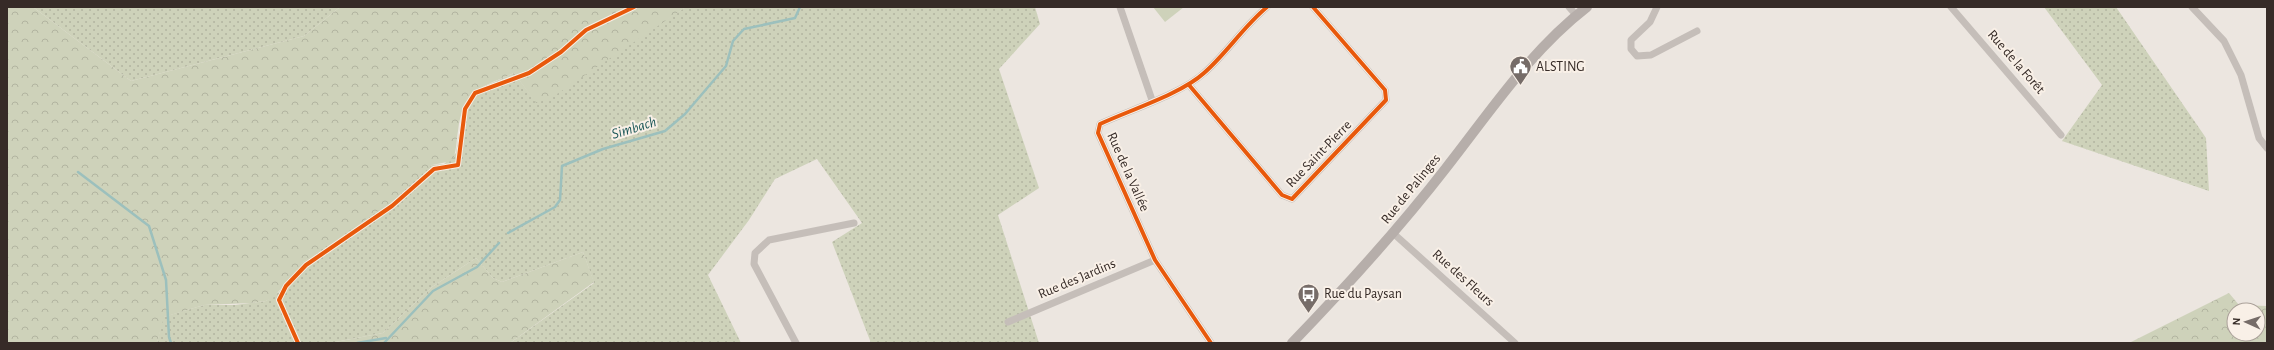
<svg xmlns="http://www.w3.org/2000/svg" width="2274" height="350" font-family="'Alegreya Sans',sans-serif">
	<style>
		.grass { fill: url(#grass-dots) }
		.forest { fill: url(#forest-crowns); fill-rule: evenodd }
		.pitch { fill: #ced2ba }
		.lines { fill: none; stroke-linecap: round; stroke-linejoin: round }
		.stream { stroke: #9cc0bd; stroke-width: 2.5 }
		.minor { stroke: #c5beb9; stroke-width: 7 }
		.secondary { stroke: #b6aeaa; stroke-width: 10 }
		.cycleway-casing { stroke: #f9f0e7; stroke-width: 6 }
		.cycleway { stroke: #e8590c; stroke-width: 4 }
		.labels { text-anchor: middle; dominant-baseline: central; stroke-width: 4; stroke-linejoin: round; paint-order: stroke }
		.street-label { font-size: 14px; fill: #362b27; stroke: #f9f0e7 }
		.poi-label { font-size: 14px; fill: #362b27; stroke: #f9f0e7; text-anchor: start }
		.water-label { font-size: 15px; font-style: italic; fill: #1c5758; stroke: #f9f0e7 }
	</style>
	<defs>
		<pattern id="grass-dots" width="8" height="8" patternUnits="userSpaceOnUse"><rect width="8" height="8" fill="#ced2ba"/><path d="M2 2h.1M6 6h.1" fill="none" stroke="#b2b4a0" stroke-width="1.8" stroke-linecap="round"/></pattern>
		<pattern id="forest-crowns" width="20" height="18" patternUnits="userSpaceOnUse"><rect width="20" height="18" fill="#ced2ba"/><path d="M2 6a3 3 0 1 1 6 0M12 15a3 3 0 1 1 6 0" fill="none" stroke="#b2b4a0"/></pattern>
	</defs>
	<rect width="100%" height="100%" fill="#ece6e0"/>
	<g class="grass">
		<polygon points="33,7 340,7 304,36 131,81"/>
		<polygon points="686,7 1035,7 1040,24 999,69 1039,188 998,215 1039,343 871,343 832,242 862,223 817,159 775,179 749,220 708,275 741,343 510,343 594,283 583,252 502,282 493,278 476,258 432,287 383,333 330,343 157,343 163,317 204,305 235,305 266,301 279,292 284,282 303,262 432,165 444,164 456,153 463,107 474,91 514,73 536,102"/>
		<polygon points="2044,7 2116,7 2206,138 2209,191 2062,141 2102,85"/>
	</g>
	<g class="forest">
		<path d="M 7,7 L 33,7 L 131,81 L 304,36 L 340,7 L 686,7 L 551,98 L 536,103 L 514,73 C 480,88 463,90 458,131 C 456,142 457,151 452,161 L 432,165 L 390,203 L 303,262 L 274,297 L 266,301 L 251,303 L 204,305 L 164,317 L 157,343 L 7,343 Z"/>
		<polygon points="583,252 594,282 510,343 330,343 383,333 432,287 476,258 493,278 502,282"/>
		<path d="M 2229,293 L 2239,305 L 2267,306 L 2267,343 L 2129,343 ZM 2234,310 L 2258,310 L 2258,334 L 2234,334 Z"/>
	</g>
	<polygon class="pitch" points="1153,7 1184,7 1165,22"/>
	<g class="lines">
		<g class="stream">
			<polyline points="78,172 149,226 166,280 169,337 171,343"/>
			<polyline points="508,233 555,207 560,200 562,166 603,149 665,131 685,114 726,66 733,41 744,29 795,18 800,7"/>
			<polyline points="357,343 386,338"/>
			<polyline points="384,343 433,291 477,267 499,243"/>
		</g>
		<g class="minor">
			<polyline points="1120,7 1152,100"/>
			<polyline points="1569,7 1576,15"/>
			<polyline points="1657,7 1650,22 1631,40 1631,49 1637,56 1651,55 1697,31"/>
			<polyline points="1951,7 2061,135"/>
			<polyline points="2192,7 2224,41 2241,75 2259,138 2267,148"/>
			<polyline points="1189,85 1282,195 1292,199 1386,100 1385,90 1313,7"/>
			<polyline points="1393,233 1515,343"/>
			<polyline points="1008,322 1155,260"/>
			<polyline points="796,343 754,264 755,253 769,240 854,223"/>
			<path d="M 1211,343 L 1155,260 L 1098,133 L 1100,124 C 1130,110 1181,94 1204,73 C 1227,53 1243,27 1267,7"/>
		</g>
		<path class="secondary" d="M 1292,343 C 1346,287 1398,230 1446,168 C 1490,112 1530,51 1587,7"/>
		<defs>
			<g id="cycleway">
				<polyline points="1189,85 1282,195 1292,199 1386,100 1385,90 1313,7"/>
				<polyline points="298,343 279,300 286,286 306,265 392,206 434,169 458,165 465,109 475,93 529,73 561,52 586,30 634,7"/>
				<path d="M 1211,343 L 1155,260 L 1098,133 L 1100,124 C 1130,110 1181,94 1204,73 C 1227,53 1243,27 1267,7"/>
			</g>
		</defs>
		<use href="#cycleway" class="cycleway-casing"/>
		<use href="#cycleway" class="cycleway"/>
	</g>
	<defs>
		<symbol id="civic-pin" viewBox="-11 -11 22 30"><path d="M0 17L-7.5 6A9.5 9.5 0 1 1 7.5 6Z" fill="#766c68" stroke="#f9f0e7"/><path d="M-.6-6.5H3V-4.5H.6V-3L4-1V1h2V6H-6V1h2V-1L-.6-3ZM-1.2 2.5V6h2.4V2.5Z" fill="#fff"/></symbol>
		<symbol id="bus-pin" viewBox="-11 -11 22 30"><path d="M0 17L-7.5 6A9.5 9.5 0 1 1 7.5 6Z" fill="#766c68" stroke="#f9f0e7"/><path d="M-5-6H5V4H4V6H2V4H-2V6H-4V4H-5ZM-3.5-4V0h7V-4ZM-3.5 1.2v1.5H-2V1.2ZM2 1.2v1.5H3.5V1.2Z" fill="#fff"/></symbol>
	</defs>
	<g fill-rule="evenodd">
		<use href="#civic-pin" x="1508" y="54" width="25" height="34"/>
		<use href="#bus-pin" x="1296" y="282" width="25" height="34"/>
	</g>
	<g class="labels">
		<g class="street-label">
			<text transform="translate(2016 62) rotate(49)">Rue de la Forêt</text>
			<text transform="translate(1319 154) rotate(-46)">Rue Saint-Pierre</text>
			<text transform="translate(1128 172) rotate(66)">Rue de la Vallée</text>
			<text transform="translate(1411 189) rotate(-51)">Rue de Palinges</text>
			<text transform="translate(1463 278) rotate(42)">Rue des Fleurs</text>
			<text transform="translate(1077 279) rotate(-23)">Rue des Jardins</text>
		</g>
		<g class="poi-label">
			<text x="1536" y="67">ALSTING</text>
			<text x="1324" y="294">Rue du Paysan</text>
		</g>
		<g class="water-label">
			<text transform="translate(634 128) rotate(-17)">Simbach</text>
		</g>
	</g>
	<rect width="2274" height="350" fill="none" stroke="#362b27" stroke-width="16"/>
	<g transform="translate(2246 322) rotate(273)"><circle r="19" fill="#f9f0e7" stroke="#aba19a"/>
	<path d="M0-3L7 15L0 10L-7 15Z" fill="#766c68"/>
	<text y="-6" font-size="11" font-weight="bold" text-anchor="middle" fill="#362b27">N</text>
	</g>
</svg>
